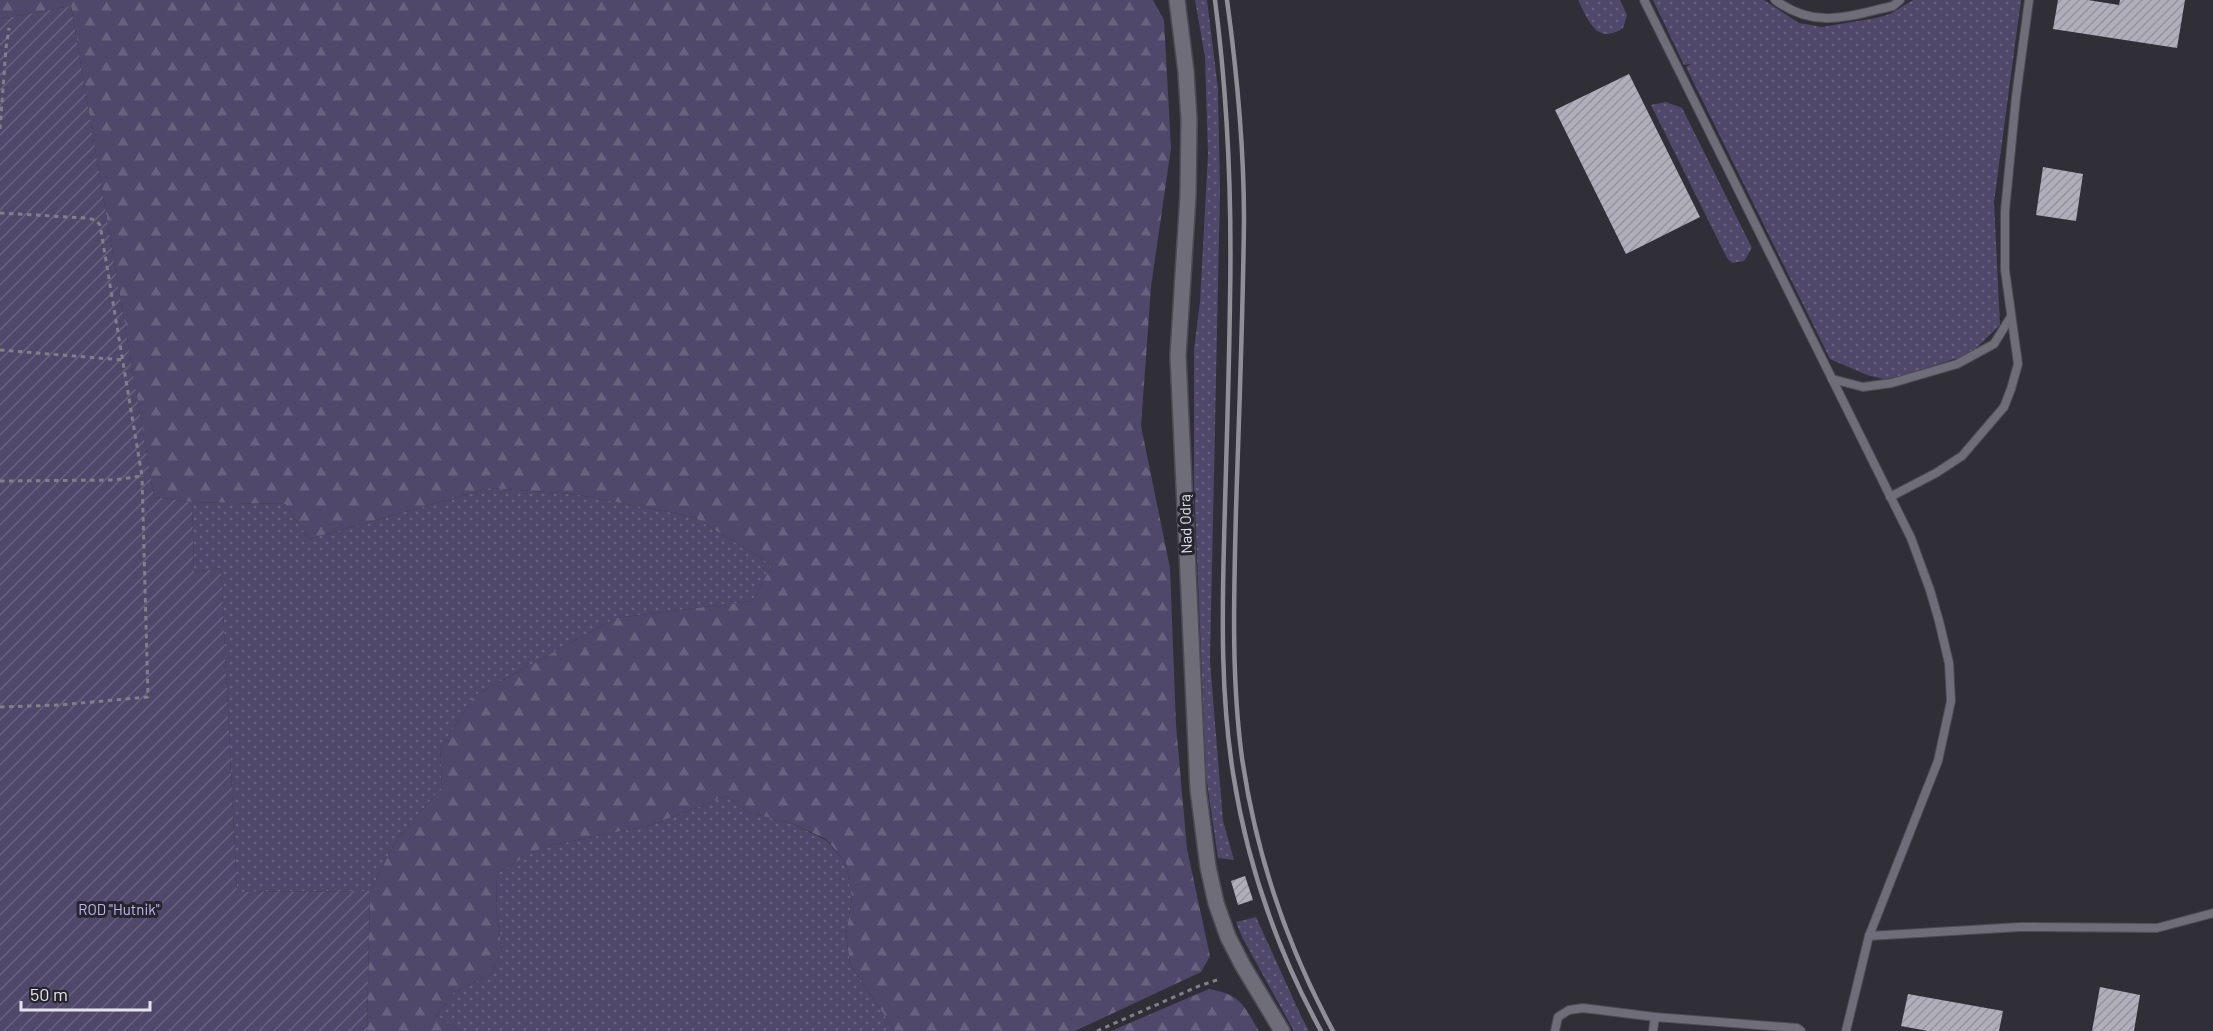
<svg xmlns="http://www.w3.org/2000/svg" width="2213" height="1031" font-family="Barlow,sans-serif">
	<style>
		.grass { fill: url(#grass-dots) }
		.forest { fill: url(#forest-firs) }
		.garden { fill: url(#garden-furrows) }
		.building { fill: url(#building-hatch) }
		.lines { fill: none; stroke-linecap: round; stroke-linejoin: round }
		.service-casing { stroke: #4d4c54; stroke-width: 10 }
		.tertiary-casing { stroke: #4d4c54; stroke-width: 18 }
		.path { stroke: #818088; stroke-width: 3; stroke-dasharray: 4.5 4.5; stroke-linecap: butt }
		.service { stroke: #6e6d78; stroke-width: 8 }
		.tertiary { stroke: #6e6d78; stroke-width: 15 }
		.rail { stroke: #908f97; stroke-width: 4.5 }
		.labels { text-anchor: middle; dominant-baseline: central; stroke-width: 6; stroke-linejoin: round; paint-order: stroke }
		.street-label { font-size: 15px; fill: #e4e3ea; stroke: #26252e }
		.park-label { font-size: 15px; fill: #c2b7f4; stroke: #26252e }
	</style>
	<defs>
		<pattern id="grass-dots" width="8" height="8" patternUnits="userSpaceOnUse" patternTransform="scale(1.5)"><rect width="8" height="8" fill="#4f486a"/><path d="M2 2h.1M6 6h.1" fill="none" stroke="#68627f" stroke-width="1.8" stroke-linecap="round"/></pattern>
		<pattern id="forest-firs" width="22" height="20" patternUnits="userSpaceOnUse" patternTransform="scale(1.5)"><rect width="22" height="20" fill="#4f486a"/><path d="M5 1l3.5 6h-7zM16 11l3.5 6h-7z" fill="#68627f"/></pattern>
		<pattern id="garden-furrows" width="10" height="10" patternUnits="userSpaceOnUse" patternTransform="scale(1.5)"><rect width="10" height="10" fill="#4f486a"/><path d="M-1 1l2-2M0 10L10 0M9 11l2-2" fill="none" stroke="#68627f"/></pattern>
		<pattern id="building-hatch" width="6" height="6" patternUnits="userSpaceOnUse" patternTransform="scale(1.5)"><rect width="6" height="6" fill="#afaeba"/><path d="M-1 1l2-2M0 6l6-6M5 7l2-2" fill="none" stroke="#94949d"/></pattern>
	</defs>
	<rect width="100%" height="100%" fill="#302f38"/>
	<g class="grass">
		<polygon points="1195,0 1207,0 1218,89 1220,191 1210,661 1223,821 1234,860 1218,858 1206,776 1194,483 1194,349 1200,302 1208,154 1205,57"/>
		<path d="M 1578,0 L 1620,0 L 1627,15 L 1623,28 C 1596,46 1588,19 1578,0 Z"/>
		<polygon points="1653,0 1764,0 1799,23 1822,27 1876,18 1890,14 1913,0 2021,0 1994,202 2000,325 1970,354 1898,377 1883,379 1867,375 1830,359 1686,67 1691,64 1684,65"/>
		<polygon points="1666,102 1682,108 1752,248 1744,261 1732,263 1727,258 1651,105"/>
		<polygon points="490,488 574,494 694,517 772,565 752,601 616,618 474,696 440,749 442,787 397,839 370,891 237,892 221,568 194,572 192,502 285,504 309,539"/>
		<polygon points="727,796 746,812 791,823 826,840 846,863 852,898 846,934 850,964 895,1031 461,1031 436,1016 454,992 491,975 502,950 496,908 497,873 543,847 651,825"/>
		<polygon points="1256,917 1301,1016 1309,1031 1294,1031 1242,937 1236,922"/>
	</g>
	<g class="forest">
		<polygon points="0,0 1153,0 1164,20 1171,148 1151,287 1141,426 1170,568 1176,725 1187,849 1210,956 1201,972 1075,1031 895,1031 850,964 846,934 852,898 846,863 826,839 791,823 746,812 727,796 651,825 543,847 497,873 496,908 502,950 491,975 454,992 436,1016 461,1031 367,1031 370,891 397,839 442,787 440,749 474,696 616,618 752,601 772,565 694,517 574,494 490,488 309,539 285,504 192,502 154,497 71,6 0,19"/>
		<path d="M 1209,989 C 1242,995 1243,1005 1259,1031 L 1111,1031 Z"/>
	</g>
	<polygon class="garden" points="71,6 154,497 192,502 194,572 221,568 237,892 370,891 367,1031 0,1031 0,19"/>
	<g class="building">
		<polygon points="2058,0 2088,0 2119,5 2120,0 2185,0 2177,48 2053,29"/>
		<polygon points="1629,74 1700,217 1626,254 1555,110"/>
		<polygon points="2043,167 2083,174 2076,221 2036,215"/>
		<polygon points="1245,876 1253,900 1238,905 1231,881"/>
		<polygon points="2100,987 2140,995 2134,1031 2092,1031"/>
		<polygon points="1908,994 2003,1011 1999,1031 1928,1031 1901,1026"/>
	</g>
	<g class="lines">
		<defs>
			<g id="service">
				<polyline points="1644,0 1911,538 1930,590 1939,621 1949,663 1951,701 1938,761 1869,936 1846,1031"/>
				<path d="M 1775,0 C 1816,30 1848,16 1893,6 L 1900,0"/>
				<polyline points="1832,379 1863,387 1892,383 1957,364 1994,344 2010,318"/>
				<polyline points="1890,497 1936,473 1962,456 2004,407 2011,389 2018,364 2005,270 2005,211 2016,97 2029,0"/>
				<polyline points="1869,936 2020,927 2157,928 2213,913"/>
				<polyline points="1555,1031 1558,1017 1569,1010 1583,1008 1655,1017"/>
				<polyline points="1653,1031 1655,1017 1797,1028 1801,1031"/>
			</g>
			<polyline id="tertiary" points="1177,0 1186,72 1189,120 1188,195 1178,356 1198,789 1208,867 1216,903 1228,937 1243,966 1282,1031"/>
		</defs>
		<use href="#service" class="service-casing"/>
		<use href="#tertiary" class="tertiary-casing"/>
		<g class="path">
			<polyline points="0,129 6,48 9,28"/>
			<polyline points="0,213 86,218 96,220 100,225 142,476 114,480 0,481"/>
			<polyline points="0,350 123,360"/>
			<polyline points="0,707 59,705 148,697 142,476"/>
			<polyline points="1097,1031 1199,986 1220,979"/>
		</g>
		<use href="#service" class="service"/>
		<use href="#tertiary" class="tertiary"/>
		<g class="rail">
			<path d="M 1215,0 C 1228,100 1232,199 1230,300 C 1229,380 1226,461 1224,542 C 1222,619 1221,697 1233,773 C 1247,864 1277,950 1321,1031"/>
			<path d="M 1227,0 C 1237,73 1244,147 1244,220 C 1243,317 1239,414 1236,510 C 1234,593 1231,676 1242,758 C 1256,854 1287,946 1333,1031"/>
		</g>
	</g>
	<g class="labels">
		<g class="street-label">
			<text transform="translate(1185 524) rotate(-92)">Nad Odrą</text>
		</g>
		<g class="park-label">
			<text x="119" y="909">ROD "Hutnik"</text>
		</g>
	</g>
	<path d="M21 1001v9h129v-9" fill="none" stroke="#e4e3ea" stroke-width="3"/>
	<text x="30" y="1001" font-size="18" fill="#e4e3ea" stroke="#26252e" stroke-width="4.5" paint-order="stroke">50 m</text>
</svg>
